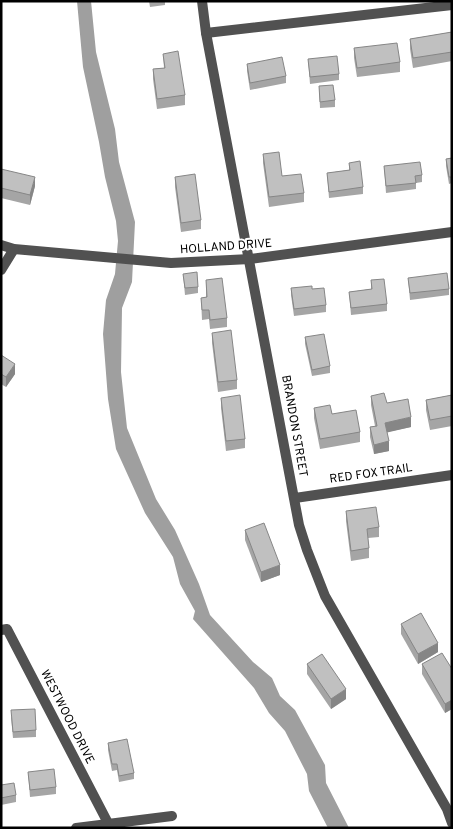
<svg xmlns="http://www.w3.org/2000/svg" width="453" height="829" font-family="Overpass,sans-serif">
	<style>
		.water { fill: #9f9f9f }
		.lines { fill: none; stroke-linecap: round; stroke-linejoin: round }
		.minor { stroke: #515151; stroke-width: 10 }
		.wall { fill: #a5a5a5 }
		.shaded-wall { fill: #868686 }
		.building { fill: #c0c0c0; stroke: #868686 }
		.labels { text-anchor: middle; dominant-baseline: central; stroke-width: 4; stroke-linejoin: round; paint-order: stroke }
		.street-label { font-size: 12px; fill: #000; stroke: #fff }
	</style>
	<rect width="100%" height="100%" fill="#fff"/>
	<polygon class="water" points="77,1 91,1 96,52 115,129 119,162 135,222 132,282 122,308 121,372 127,428 156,499 175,530 199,584 210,615 253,662 272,678 280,696 295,710 325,765 326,783 349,828 328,828 309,791 307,774 285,731 269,713 254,688 193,619 195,611 180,584 173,557 145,513 116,449 108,399 103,334 106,300 115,274 118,241 116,221 105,177 99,142 83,67"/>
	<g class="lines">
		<g class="minor">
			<polyline points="202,1 206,33 299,525 307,550 325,596 447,809 452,823"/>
			<polyline points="206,33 452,5"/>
			<polyline points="1,245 14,249 171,263 250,259 452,232"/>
			<polyline points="1,270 14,249"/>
			<polyline points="295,498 452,475"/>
			<polyline points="1,630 7,629 108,823 108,828"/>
			<polyline points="76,828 172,816"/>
		</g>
	</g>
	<g class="wall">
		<polygon points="149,1 165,1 165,5 150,7"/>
		<polygon points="452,32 452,61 413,68 410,49 410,39"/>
		<polygon points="354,48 400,62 400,72 357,77 354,58"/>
		<polygon points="163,54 185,95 185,105 157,109 153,79 153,69 164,68"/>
		<polygon points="308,59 339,74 339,80 310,84"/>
		<polygon points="247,64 286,76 286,83 250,90 247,71"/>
		<polygon points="319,86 335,100 335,107 320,108"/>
		<polygon points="263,154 282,176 304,193 304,202 269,207 263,163"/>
		<polygon points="452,158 452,183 449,184 446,166 446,159"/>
		<polygon points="349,163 363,187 363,194 329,198 327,173 349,170"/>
		<polygon points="384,166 422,175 422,182 416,183 416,189 386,193"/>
		<polygon points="1,169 35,186 30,205 1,198"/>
		<polygon points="175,177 201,220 201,229 181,232 175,187"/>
		<polygon points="183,274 198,287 198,293 185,295"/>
		<polygon points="408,278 449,289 449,295 410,300"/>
		<polygon points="206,280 227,318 227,327 210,329 209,319 202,320 201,298 206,297"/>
		<polygon points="371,280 387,304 387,311 351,315 349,292 371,289"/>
		<polygon points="291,288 312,289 326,305 326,312 294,316 291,295"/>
		<polygon points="212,333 237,380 237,389 218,392 212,343"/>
		<polygon points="305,337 330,366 330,373 312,376 305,344"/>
		<polygon points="1,355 15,374 6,387 1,384"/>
		<polygon points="452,395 452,426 430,430 426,410 426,400"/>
		<polygon points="371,396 387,403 411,427 387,432 389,451 374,454 370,437 370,427 375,426 371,405"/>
		<polygon points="221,398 245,439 245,448 226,451 221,408"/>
		<polygon points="314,408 332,414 360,432 360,442 320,449 314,418"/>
		<polygon points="346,511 379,527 379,537 368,538 369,548 369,558 351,561 346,521"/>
		<polygon points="245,530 280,575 261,582 245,540"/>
		<polygon points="401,624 438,652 418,664 401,634"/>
		<polygon points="307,664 346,699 331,709 307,674"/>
		<polygon points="422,664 452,669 452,709 445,713 422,674"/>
		<polygon points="11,717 36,730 36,737 13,738"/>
		<polygon points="108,743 134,773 134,779 119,782 117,770 112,771 108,750"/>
		<polygon points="28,772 56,787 56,794 30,797"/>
		<polygon points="1,785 16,795 16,802 1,805"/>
	</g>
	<g class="shaded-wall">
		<polygon points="35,177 35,186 30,205 30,195"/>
		<polygon points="15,364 15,374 6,387 6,377"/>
		<polygon points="411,417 411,427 385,433 385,423"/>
		<polygon points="389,441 389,451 374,454 374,445"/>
		<polygon points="280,565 280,575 261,582 261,572"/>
		<polygon points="438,643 438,652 418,664 418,654"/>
		<polygon points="346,689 346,699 331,709 331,699"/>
		<polygon points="452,700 452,709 445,713 445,704"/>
	</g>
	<g class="building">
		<polygon points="452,32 452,52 413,58 410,39"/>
		<polygon points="397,43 400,62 357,68 354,48"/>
		<polygon points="178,51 185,95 157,99 153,69 165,68 163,54"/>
		<polygon points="337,56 339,74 310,77 308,59"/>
		<polygon points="282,57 286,76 250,83 247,64"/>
		<polygon points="333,85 335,100 320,102 319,86"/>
		<polygon points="279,152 282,176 301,174 304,193 269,197 263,154"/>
		<polygon points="452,158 452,177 449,177 446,159"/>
		<polygon points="360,161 363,187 329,192 327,173 350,170 349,163"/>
		<polygon points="420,162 422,175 415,176 416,183 386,186 384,166"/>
		<polygon points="1,169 35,177 30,195 1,188"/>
		<polygon points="195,174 201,220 181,223 175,177"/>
		<polygon points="197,272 198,287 185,288 183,274"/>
		<polygon points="447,273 449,289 410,293 408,278"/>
		<polygon points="222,278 227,318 210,320 209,310 202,310 201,298 207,297 206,280"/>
		<polygon points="384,279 387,304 351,308 349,292 372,289 371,280"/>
		<polygon points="312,286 312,289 324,288 326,305 294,309 291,288"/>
		<polygon points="231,330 237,380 218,382 212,333"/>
		<polygon points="324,334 330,366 312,370 305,337"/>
		<polygon points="1,355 15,364 6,377 1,374"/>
		<polygon points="384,393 387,403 408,399 411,417 385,423 389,441 374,445 370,427 377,426 371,396"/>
		<polygon points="240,395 245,439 226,441 221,398"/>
		<polygon points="452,395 452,416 430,420 426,400"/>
		<polygon points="330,405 332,414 356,410 360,432 320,439 314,408"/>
		<polygon points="376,507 379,527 367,529 369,548 351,551 346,511"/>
		<polygon points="264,523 280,565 261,572 245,530"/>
		<polygon points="421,613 438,643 418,654 401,624"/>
		<polygon points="442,653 452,669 452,700 445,704 422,664"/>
		<polygon points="322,654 346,689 331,699 307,664"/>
		<polygon points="35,709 36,730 13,732 11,710"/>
		<polygon points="127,739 134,773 119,776 117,764 112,764 108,743"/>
		<polygon points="54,769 56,787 30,790 28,772"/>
		<polygon points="14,783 16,795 1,798 1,785"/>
	</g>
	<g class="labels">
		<g class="street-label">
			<text transform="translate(226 247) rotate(-4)">HOLLAND DRIVE</text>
			<text transform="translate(294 426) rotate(80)">BRANDON STREET</text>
			<text transform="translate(371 474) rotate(-8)">RED FOX TRAIL</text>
			<text transform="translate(67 717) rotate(63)">WESTWOOD DRIVE</text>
		</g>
	</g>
	<rect width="453" height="829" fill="none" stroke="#000000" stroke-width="5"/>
</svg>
